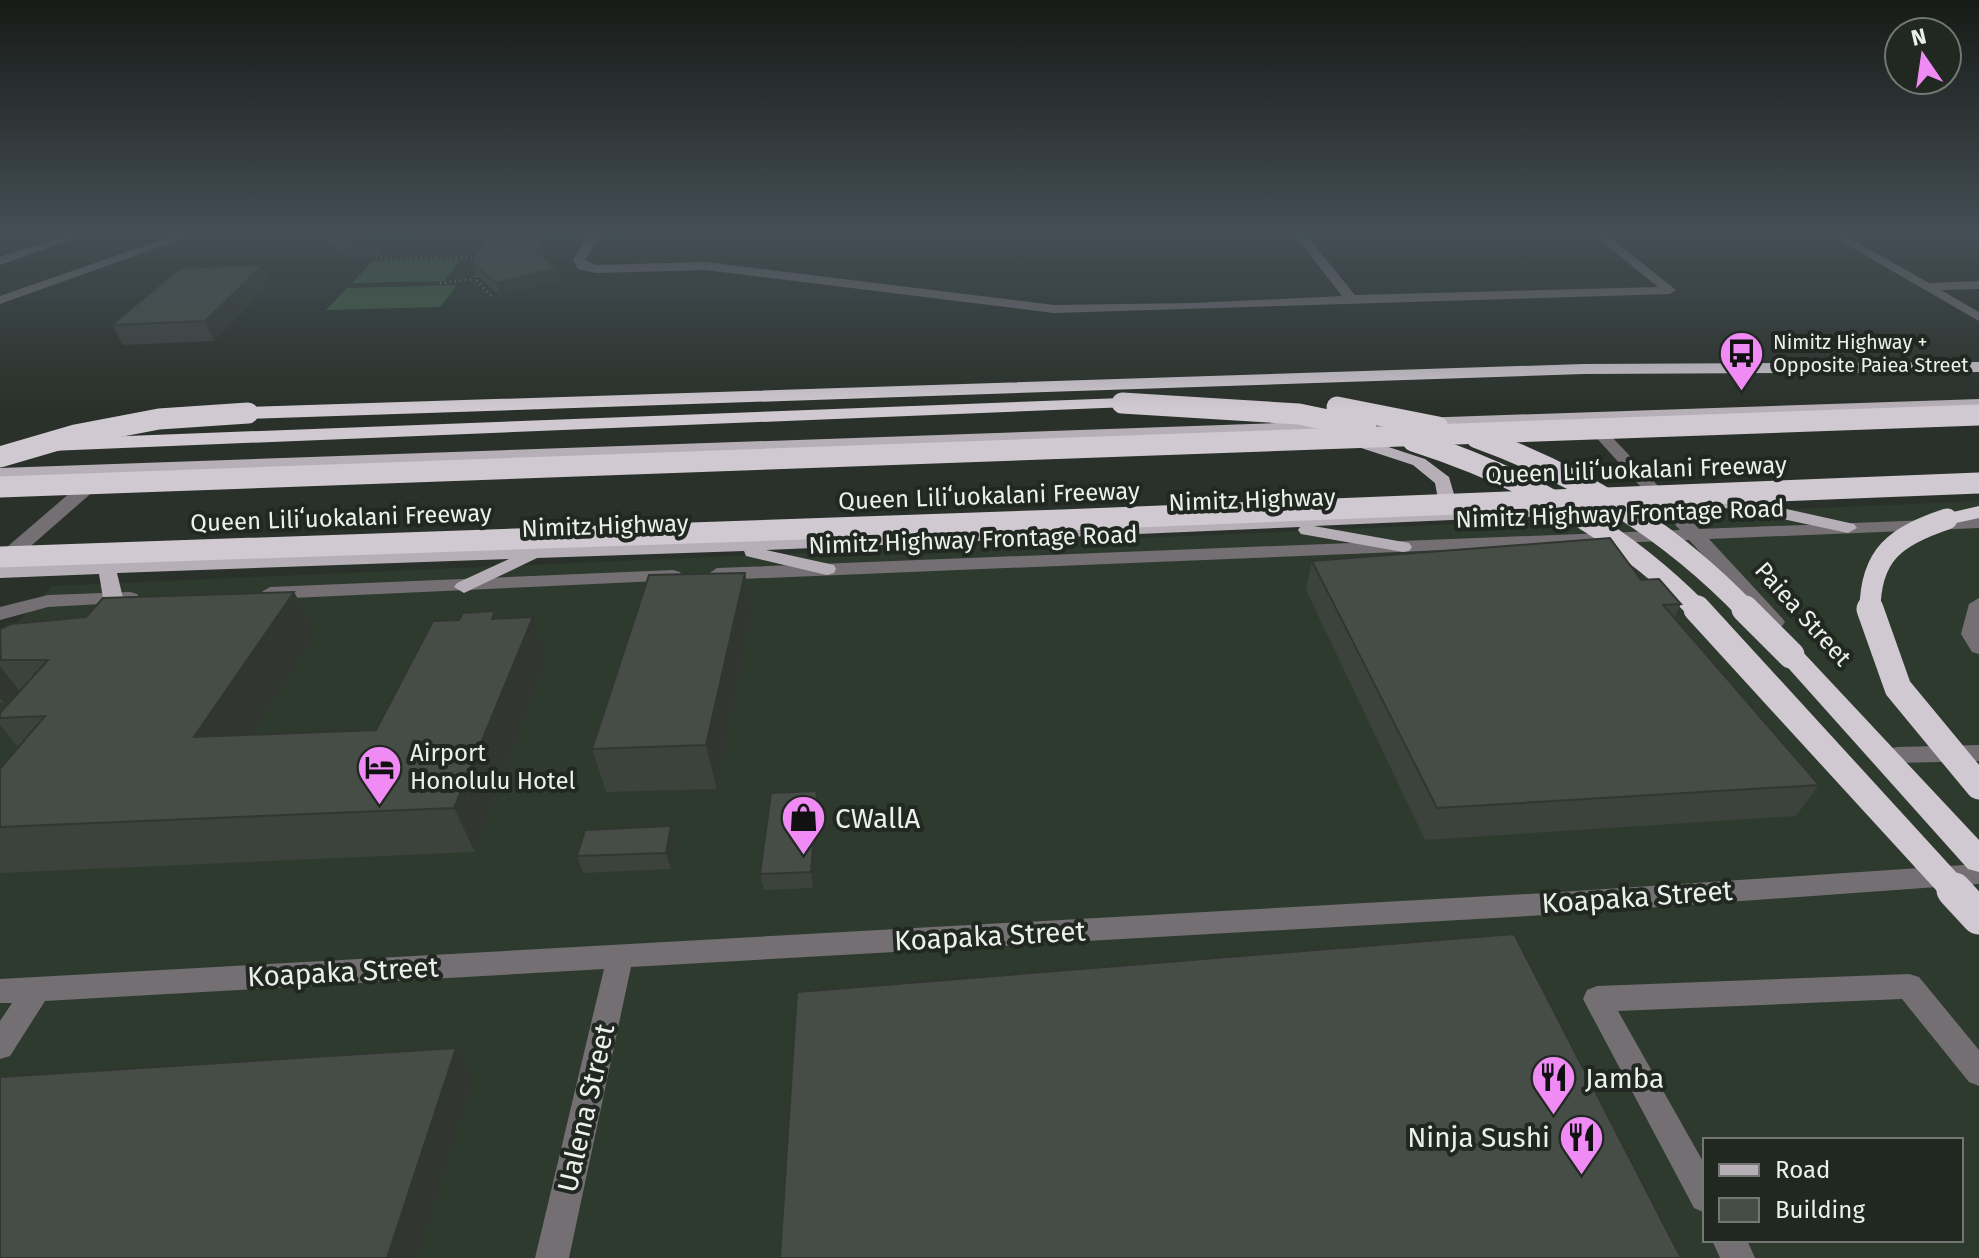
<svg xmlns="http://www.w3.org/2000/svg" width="1979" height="1258" font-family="'Fira Sans',sans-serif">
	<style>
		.built { fill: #2e3a2e; fill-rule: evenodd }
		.green { fill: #3e5e40 }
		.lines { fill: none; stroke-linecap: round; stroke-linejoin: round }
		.path { stroke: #7f857f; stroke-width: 3; stroke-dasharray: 1 4; stroke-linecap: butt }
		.minor { fill: #736f73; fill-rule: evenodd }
		.major { fill: #b7afb7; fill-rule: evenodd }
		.highway { fill: #d1c9d1; fill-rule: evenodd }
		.highway-bridge-far2 { stroke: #d1c9d1; stroke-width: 21 }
		.highway-bridge-far1 { stroke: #d1c9d1; stroke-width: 27 }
		.highway-bridge { stroke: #d1c9d1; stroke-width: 35 }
		.wall { fill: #3c423c }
		.shaded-wall { fill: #313631 }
		.building { fill: #464d46; stroke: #313631; stroke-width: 2 }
		.labels { text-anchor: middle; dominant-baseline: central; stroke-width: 8; stroke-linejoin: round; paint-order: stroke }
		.far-poi-label { font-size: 20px; fill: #ecf0ec; stroke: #212721; text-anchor: start }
		.street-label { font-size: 24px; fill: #ecf0ec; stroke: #212721 }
		.poi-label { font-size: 24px; fill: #ecf0ec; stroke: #212721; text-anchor: start }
		.near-poi-label { font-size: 28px; fill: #ecf0ec; stroke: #212721; text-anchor: start }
		.near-street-label { font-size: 28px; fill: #ecf0ec; stroke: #212721 }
	</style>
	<rect width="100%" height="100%" fill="#2a312a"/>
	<path class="built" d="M 1979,501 L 1979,1258 L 0,1258 L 0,640 L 52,586 ZM 1705,1140 L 1961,1140 L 1961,1240 L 1705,1240 Z"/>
	<g class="green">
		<polygon points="461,259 444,281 352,283 373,261"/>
		<polygon points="457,285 440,307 326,310 347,288"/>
	</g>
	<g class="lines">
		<g class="path">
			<polyline points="372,253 385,259 480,257"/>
			<polyline points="475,266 475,279 491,296"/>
			<polyline points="440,283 475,279"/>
		</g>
		<g class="minor">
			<polygon points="78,231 96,231 0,265 0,257"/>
			<polygon points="187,231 204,231 0,304 0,296"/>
			<polygon points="527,231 656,231 599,238 585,260 596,265 705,262 1054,305 1194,303 1342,296 1292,231 1303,231 1355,295 1658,287 1589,231 1602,231 1676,290 1670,294 1054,313 705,270 596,273 578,269 573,260 587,238"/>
			<polygon points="1823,231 1837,231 1929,283 1979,281 1979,289 1941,290 1979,312 1979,321"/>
			<polygon points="1588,415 1593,417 1699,529 1979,518 1979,528 1709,539 1782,618 1785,622 1782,626 1768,626 1689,540 717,580 708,574 717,568 1680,530 1583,423 1580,420"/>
			<polygon points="98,473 106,478 104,482 8,566 0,567 0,553 92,474"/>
			<polygon points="673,570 680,572 682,576 680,580 270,599 260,593 270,587"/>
			<polygon points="130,592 137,594 140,598 137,602 48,607 0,620 0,607 48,595"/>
			<polygon points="1979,598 1979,654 1972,652 1961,634 1969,604"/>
			<polygon points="1979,745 1979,761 1897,763 1889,761 1886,755 1889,749 1897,747"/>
			<polygon points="1979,864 1979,884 1546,915 631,967 569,1258 535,1258 604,969 45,1001 10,1056 0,1059 0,1021 12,1003 0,1003 0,979 1546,893"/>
			<polygon points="1909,974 1919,977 1979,1050 1979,1086 1969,1082 1902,999 1618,1011 1705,1165 1705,1213 1694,1208 1583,999 1587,990 1597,986"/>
			<polygon points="1712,1240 1747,1240 1755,1258 1720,1258"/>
		</g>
		<g class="major">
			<polygon points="1979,399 1979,409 1419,428 1411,423 1419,418"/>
			<polygon points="1335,421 1341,423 1341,429 0,478 0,468"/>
			<polygon points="1352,435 1425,459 1449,477 1456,501 1445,510 1747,497 1755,502 1854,524 1857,528 1848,533 1732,508 1314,526 1409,543 1412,547 1409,551 1403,552 1301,534 1298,530 1300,527 766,550 834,565 836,569 834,573 827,575 746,556 744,551 537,558 464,593 454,587 457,583 509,559 117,573 123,598 113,604 103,598 99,574 0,578 0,566 725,541 1425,511 1438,499 1435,483 1413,465 1346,443 1346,437"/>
		</g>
		<g class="highway">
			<polygon points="1979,362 1979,372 1583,374 248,419 239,413 248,407 1583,364"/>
			<polygon points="1122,398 1128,399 1131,403 1128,407 50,451 40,445 50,439"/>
			<polygon points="1979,506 1979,518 1947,525 1936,519 1940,515"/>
			<polygon points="1791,647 1800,649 1979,840 1979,872 1968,869 1782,661 1779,655 1782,649"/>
		</g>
		<g class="highway-bridge-far2">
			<polyline points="1122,403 1299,414 1366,428"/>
			<polyline points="1337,407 1438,427"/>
			<path d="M 1477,438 C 1582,476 1670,531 1747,611"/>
			<path d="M 1413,441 C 1520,475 1619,530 1699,611"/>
			<polyline points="0,457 75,435 159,419 248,413"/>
			<polyline points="0,487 1979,415"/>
			<polyline points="0,557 1062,520 1979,483"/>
			<path d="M 1870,611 C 1870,554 1896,536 1947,519"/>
		</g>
		<g class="highway-bridge-far1">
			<polyline points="1697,609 1956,892"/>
			<polyline points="1745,609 1791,655"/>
			<polyline points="1870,609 1898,688 1979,786"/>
		</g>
		<polyline class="highway-bridge" points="1954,890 1979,917"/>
	</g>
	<g class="wall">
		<polygon points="319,231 423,231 424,235 354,259 322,239"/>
		<polygon points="520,231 543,231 550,246 543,258 560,280 500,296 475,274 471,262"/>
		<polygon points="263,265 271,283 214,341 123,345 112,325"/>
		<polygon points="1312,561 1641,580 1681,604 1674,618 1819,785 1796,816 1425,840 1306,590"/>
		<polygon points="745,573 752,615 717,789 606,792 592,749"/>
		<polygon points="294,592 316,634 252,735 376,730 498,619 547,660 475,852 0,873 0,769 18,747 0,725 0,713 17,694 11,695 4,703 0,703 0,629"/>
		<polygon points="817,791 819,808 813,888 764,890 760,874"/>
		<polygon points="676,842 671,869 583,873 577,856"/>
	</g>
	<g class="shaded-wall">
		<polygon points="376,231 423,231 424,235 354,259 347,241"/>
		<polygon points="542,231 545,237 547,234 550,246 540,264 536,252"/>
		<polygon points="263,265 271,283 214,341 205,321"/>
		<polygon points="556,268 560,280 500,296 496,283"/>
		<polygon points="745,573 752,615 717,789 706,745"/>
		<polygon points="294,592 316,634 223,781 194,737"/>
		<polygon points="533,617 547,660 475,852 454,808"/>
		<polygon points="0,666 21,693 11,695 4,703 0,698"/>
		<polygon points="817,791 819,808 813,888 811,872"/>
		<polygon points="671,826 676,842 671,869 666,853"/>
		<polygon points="456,1048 474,1078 418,1258 387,1258"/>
	</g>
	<g class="building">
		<polygon points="331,231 376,231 347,241"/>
		<polygon points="542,231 541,234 547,234 536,252 556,268 496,283 471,262 491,232"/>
		<polygon points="263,265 205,321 112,325 180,268"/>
		<polygon points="1610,538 1641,580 1659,579 1681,604 1663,605 1819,785 1437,808 1312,561"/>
		<polygon points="745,573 706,745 592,749 649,575"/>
		<polygon points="294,592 194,737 376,730 433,621 459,620 463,613 495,611 492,619 533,617 454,808 0,827 0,769 45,716 0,718 0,713 48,660 1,660 0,629 11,624 86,617 103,598"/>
		<polygon points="817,791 811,872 760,874 771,793"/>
		<polygon points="671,826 666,853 577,856 585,830"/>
		<polygon points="1514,934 1681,1258 780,1258 797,992"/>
		<polygon points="456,1048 387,1258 0,1258 0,1077"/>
	</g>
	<linearGradient id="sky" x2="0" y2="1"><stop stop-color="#171b17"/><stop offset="0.57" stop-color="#444e55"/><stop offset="1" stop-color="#444e55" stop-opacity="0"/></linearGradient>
	<rect width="1979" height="408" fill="url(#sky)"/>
	<defs>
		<symbol id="bus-pin" viewBox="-11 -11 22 30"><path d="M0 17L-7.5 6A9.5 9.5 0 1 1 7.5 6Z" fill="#f08bf5" stroke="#212721"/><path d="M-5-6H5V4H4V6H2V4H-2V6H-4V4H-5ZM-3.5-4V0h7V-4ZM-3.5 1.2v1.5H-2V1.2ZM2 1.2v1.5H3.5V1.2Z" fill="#111"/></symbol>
		<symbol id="hotel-pin" viewBox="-11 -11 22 30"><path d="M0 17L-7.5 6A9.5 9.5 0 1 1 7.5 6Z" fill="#f08bf5" stroke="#212721"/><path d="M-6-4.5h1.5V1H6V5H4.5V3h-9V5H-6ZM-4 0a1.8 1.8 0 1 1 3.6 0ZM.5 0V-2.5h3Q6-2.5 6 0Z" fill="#111"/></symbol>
		<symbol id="shop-pin" viewBox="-11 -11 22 30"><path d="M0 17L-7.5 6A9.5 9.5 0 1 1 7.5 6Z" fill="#f08bf5" stroke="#212721"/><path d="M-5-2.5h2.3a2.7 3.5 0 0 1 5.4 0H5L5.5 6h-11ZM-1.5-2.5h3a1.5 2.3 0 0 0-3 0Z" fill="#111"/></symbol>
		<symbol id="restaurant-pin" viewBox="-11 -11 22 30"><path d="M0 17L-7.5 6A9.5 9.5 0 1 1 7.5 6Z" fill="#f08bf5" stroke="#212721"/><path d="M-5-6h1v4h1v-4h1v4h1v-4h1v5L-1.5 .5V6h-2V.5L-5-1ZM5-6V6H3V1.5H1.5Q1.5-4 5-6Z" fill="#111"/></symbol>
	</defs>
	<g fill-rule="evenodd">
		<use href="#bus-pin" x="1716" y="328" width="51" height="69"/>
		<use href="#hotel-pin" x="354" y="742" width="51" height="69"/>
		<use href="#shop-pin" x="778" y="792" width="51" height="69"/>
		<use href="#restaurant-pin" x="1528" y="1052" width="51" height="69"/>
		<use href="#restaurant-pin" x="1556" y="1112" width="51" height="69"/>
	</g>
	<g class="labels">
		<g class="far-poi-label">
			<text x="1773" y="342">Nimitz Highway +<tspan x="1773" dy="23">Opposite Paiea Street</tspan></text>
		</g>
		<g class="street-label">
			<text transform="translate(1636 470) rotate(-2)">Queen Liliʻuokalani Freeway</text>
			<text transform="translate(989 496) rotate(-2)">Queen Liliʻuokalani Freeway</text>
			<text transform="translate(1252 500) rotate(-2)">Nimitz Highway</text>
			<text transform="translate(1620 514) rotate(-2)">Nimitz Highway Frontage Road</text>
			<text transform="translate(341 518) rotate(-2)">Queen Liliʻuokalani Freeway</text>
			<text transform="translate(605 526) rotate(-2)">Nimitz Highway</text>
			<text transform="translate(973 540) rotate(-2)">Nimitz Highway Frontage Road</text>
			<text transform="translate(1803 614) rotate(48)">Paiea Street</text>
		</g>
		<g class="poi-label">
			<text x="410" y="753">Airport<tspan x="410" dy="28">Honolulu Hotel</tspan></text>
		</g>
		<g class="near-poi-label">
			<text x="835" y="818">CWallA</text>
			<text x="1585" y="1078">Jamba</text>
			<text x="1550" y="1137" text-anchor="end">Ninja Sushi</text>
		</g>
		<g class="near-street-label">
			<text transform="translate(1637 897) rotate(-4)">Koapaka Street</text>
			<text transform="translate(990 936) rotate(-3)">Koapaka Street</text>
			<text transform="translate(343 972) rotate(-3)">Koapaka Street</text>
			<text transform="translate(586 1108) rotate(-77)">Ualena Street</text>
		</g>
	</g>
	<rect x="1703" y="1138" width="260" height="104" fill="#212721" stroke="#727772" stroke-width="2"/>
	<rect x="1719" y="1164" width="40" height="12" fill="#b7afb7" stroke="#727772" stroke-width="2"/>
	<text x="1775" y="1178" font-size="24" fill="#ecf0ec">Road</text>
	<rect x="1719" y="1198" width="40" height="24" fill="#464d46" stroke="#727772" stroke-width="2"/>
	<text x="1775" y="1218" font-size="24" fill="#ecf0ec">Building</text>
	<g transform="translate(1923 56) rotate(347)"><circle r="38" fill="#212721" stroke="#727772" stroke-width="2"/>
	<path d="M0-6L14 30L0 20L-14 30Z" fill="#f08bf5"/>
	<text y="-12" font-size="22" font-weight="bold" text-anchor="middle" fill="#ecf0ec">N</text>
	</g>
</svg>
